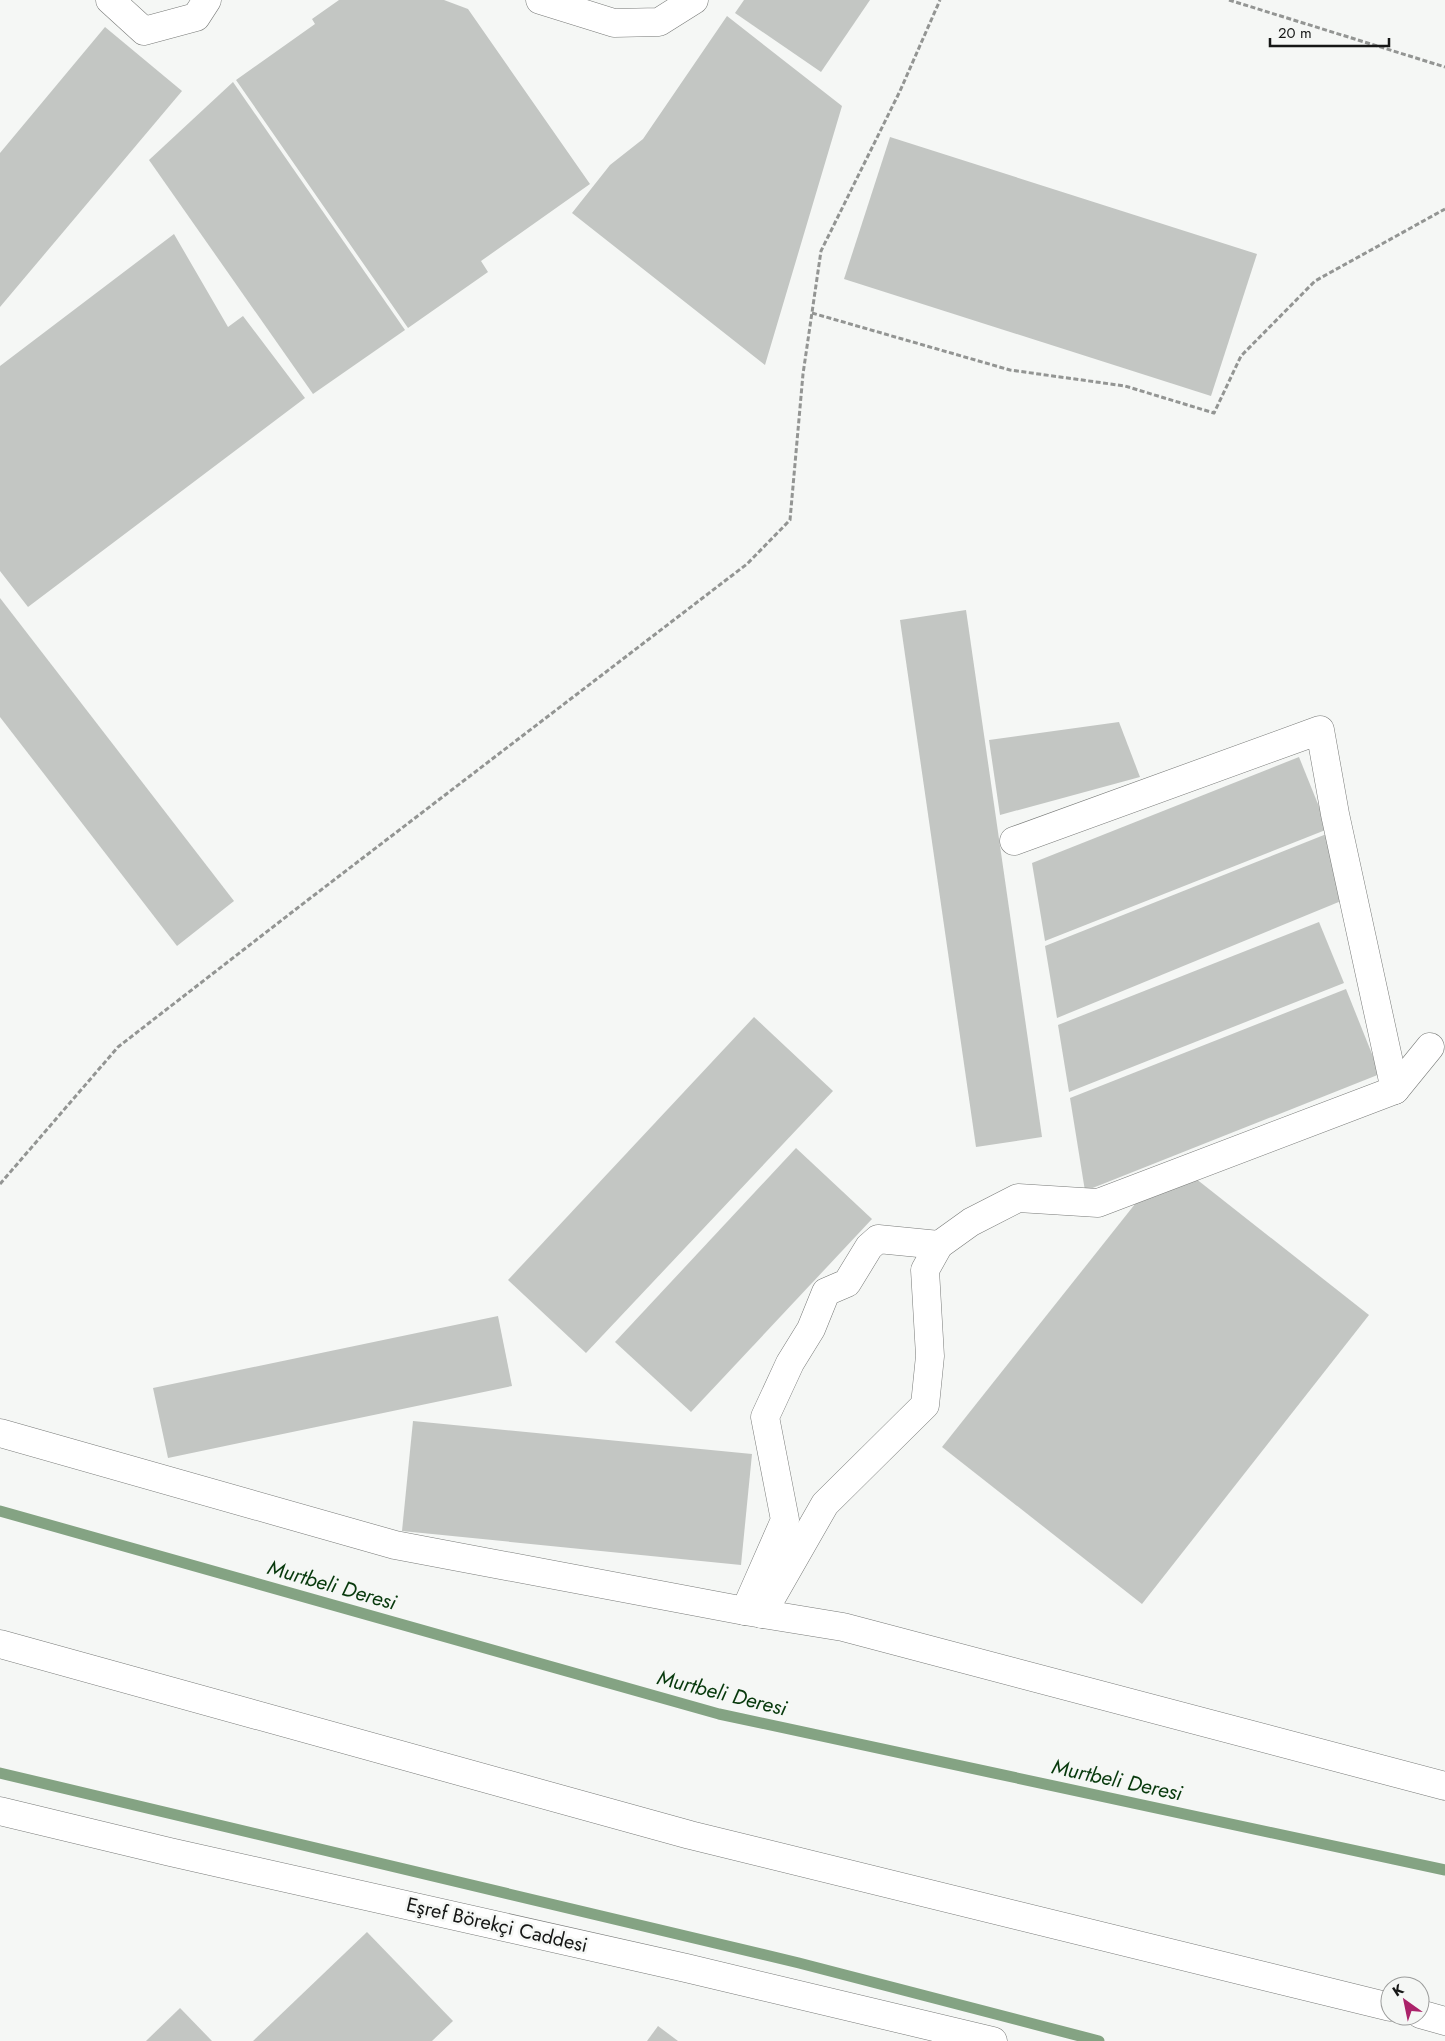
<svg xmlns="http://www.w3.org/2000/svg" width="1445" height="2041" font-family="Jost,sans-serif">
	<style>
		.lines { fill: none; stroke-linecap: round; stroke-linejoin: round }
		.stream { stroke: #84a383; stroke-width: 11 }
		.building { fill: #c3c6c3 }
		.minor-casing { stroke: #787a78; stroke-width: 29 }
		.path { stroke: #939593; stroke-width: 3; stroke-dasharray: 5 2.5; stroke-linecap: butt }
		.minor { stroke: #fff; stroke-width: 28 }
		.labels { text-anchor: middle; dominant-baseline: central; stroke-width: 5; stroke-linejoin: round; paint-order: stroke }
		.street-label { font-size: 20px; fill: #161716; stroke: #f5f7f5 }
		.water-label { font-size: 21px; font-style: italic; fill: #07390c; stroke: #f5f7f5 }
	</style>
	<rect width="100%" height="100%" fill="#f5f7f5"/>
	<g class="lines">
		<g class="stream">
			<polyline points="0,1511 719,1714 1445,1870"/>
			<polyline points="0,1773 799,1963 1099,2041"/>
		</g>
	</g>
	<g class="building">
		<polygon points="339,0 444,0 468,9 590,184 481,261 488,272 408,328 236,80 315,24 312,19"/>
		<polygon points="744,0 870,0 821,72 735,13"/>
		<polygon points="727,16 842,106 765,365 572,213 610,165 643,139"/>
		<polygon points="105,27 182,91 0,307 0,153"/>
		<polygon points="233,82 405,330 313,394 149,160"/>
		<polygon points="890,137 1257,254 1211,396 844,279"/>
		<polygon points="174,234 228,327 243,316 305,398 28,607 0,571 0,366"/>
		<polygon points="0,598 234,901 177,946 0,717"/>
		<polygon points="966,610 1042,1137 976,1147 900,620"/>
		<polygon points="1119,722 1140,777 1000,815 989,740"/>
		<polygon points="1299,757 1328,829 1045,941 1032,863"/>
		<polygon points="1329,833 1346,899 1057,1018 1045,946"/>
		<polygon points="1319,922 1344,983 1069,1092 1058,1025"/>
		<polygon points="1346,989 1380,1074 1085,1191 1070,1098"/>
		<polygon points="754,1017 833,1091 586,1353 508,1280"/>
		<polygon points="796,1148 872,1219 691,1412 615,1342"/>
		<polygon points="1195,1178 1369,1315 1142,1604 942,1447 1139,1199"/>
		<polygon points="498,1316 512,1386 168,1458 153,1388"/>
		<polygon points="413,1421 752,1454 741,1565 402,1531"/>
		<polygon points="367,1932 453,2021 432,2041 253,2041"/>
		<polygon points="180,2008 212,2041 146,2041"/>
		<polygon points="658,2026 678,2041 647,2041"/>
	</g>
	<g class="lines">
		<defs>
			<g id="minor">
				<polyline points="110,0 144,31 196,17 207,0"/>
				<polyline points="540,0 614,23 659,22 694,0"/>
				<polyline points="1014,841 1320,730 1335,814 1395,1090"/>
				<polyline points="0,1433 395,1545 745,1611 843,1627 1445,1786"/>
				<polyline points="745,1611 785,1520 765,1417 790,1363 811,1329 826,1292 847,1283 869,1247 878,1239 939,1245"/>
				<polyline points="762,1614 825,1504 925,1405 930,1356 925,1270 939,1245 971,1222 1018,1198 1098,1203 1395,1090 1430,1047"/>
				<polyline points="0,1644 690,1835 1390,2007"/>
				<polyline points="0,1811 170,1852 686,1968 993,2041"/>
				<polyline points="1420,2014 1445,2021"/>
			</g>
		</defs>
		<use href="#minor" class="minor-casing"/>
		<g class="path">
			<polyline points="1229,0 1445,67"/>
			<polyline points="812,313 1010,370 1125,386 1214,413 1241,356 1315,281 1445,209"/>
			<polyline points="0,1184 118,1047 300,906 747,564 790,520 803,374 821,251 900,91 940,0"/>
		</g>
		<use href="#minor" class="minor"/>
	</g>
	<g class="labels">
		<g class="street-label">
			<text transform="translate(497 1925) rotate(13)">Eşref Börekçi Caddesi</text>
		</g>
		<g class="water-label">
			<text transform="translate(332 1585) rotate(16)">Murtbeli Deresi</text>
			<text transform="translate(722 1693) rotate(14)">Murtbeli Deresi</text>
			<text transform="translate(1117 1780) rotate(12)">Murtbeli Deresi</text>
		</g>
	</g>
	<g transform="translate(1405 2001) rotate(327)"><circle r="24" fill="#f5f7f5" stroke="#9c9d9c"/>
	<path d="M0-4L9 19L0 12L-9 19Z" fill="#ab236a"/>
	<text y="-8" font-size="14" font-weight="bold" text-anchor="middle" fill="#161716">K</text>
	</g>
	<path d="M1270 38v8h119v-8" fill="none" stroke="#161716" stroke-width="2.5"/>
	<text x="1278" y="38" font-size="15" fill="#161716" stroke="#f5f7f5" stroke-width="4" paint-order="stroke">20 m</text>
</svg>
